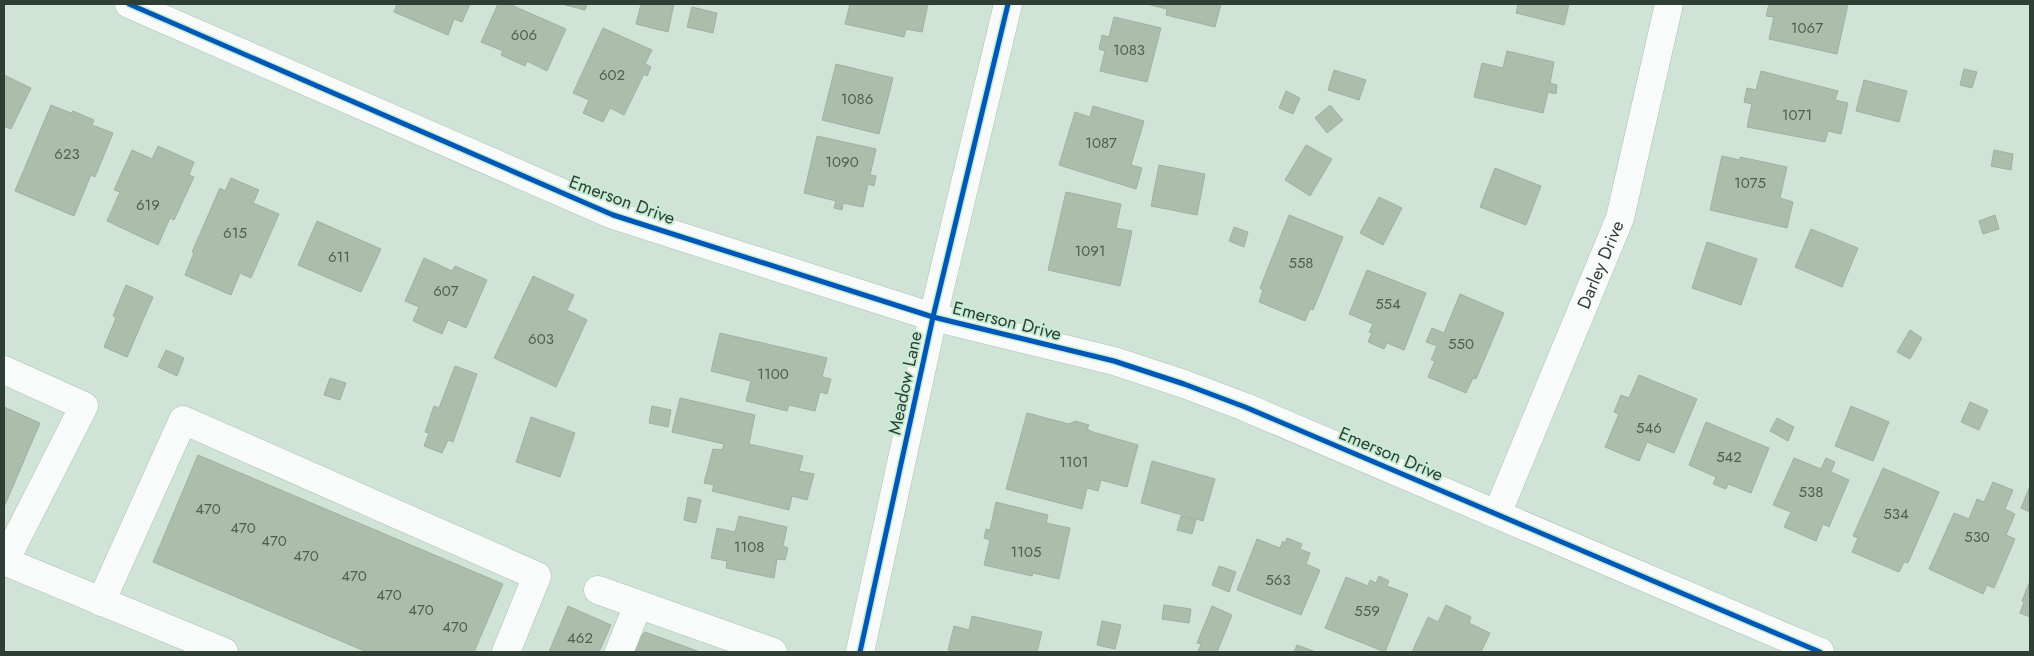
<svg xmlns="http://www.w3.org/2000/svg" width="2034" height="656" font-family="Jost,sans-serif">
	<style>
		.building { fill: #abbeac; stroke: #a1afa3 }
		.lines { fill: none; stroke-linecap: round; stroke-linejoin: round }
		.minor-casing { stroke: #afbfb5; stroke-width: 29 }
		.minor { stroke: #f8fbf9; stroke-width: 28 }
		.cycleway-casing { stroke: #c7ecd4; stroke-width: 8 }
		.cycleway { stroke: #0057b8; stroke-width: 5 }
		.labels { text-anchor: middle; dominant-baseline: central; stroke-width: 4; stroke-linejoin: round; paint-order: stroke }
		.number-label { font-size: 15px; fill: #4f5f54 }
		.street-label { font-size: 18px; fill: #303f36; stroke: #c7ecd4 }
	</style>
	<rect width="100%" height="100%" fill="#cfe4d7"/>
	<g class="building">
		<polygon points="397,4 470,4 462,22 454,19 448,35 394,12"/>
		<polygon points="498,4 509,4 566,29 547,71 527,61 525,66 501,55 503,51 481,42"/>
		<polygon points="562,4 587,4 585,10"/>
		<polygon points="641,4 674,4 668,32 636,24"/>
		<polygon points="850,4 928,4 922,32 906,29 904,37 845,24"/>
		<polygon points="1147,4 1221,4 1215,27 1166,15 1167,9"/>
		<polygon points="1518,4 1569,4 1564,25 1516,13"/>
		<polygon points="1769,4 1848,4 1837,54 1769,39 1774,17 1766,16"/>
		<polygon points="692,7 717,13 713,33 687,27"/>
		<polygon points="1114,17 1161,28 1147,82 1100,71 1105,51 1099,49 1102,35 1109,37"/>
		<polygon points="603,28 652,50 645,64 651,67 647,76 644,74 624,115 610,108 603,122 583,113 589,100 573,93"/>
		<polygon points="1507,51 1554,62 1550,83 1557,85 1556,94 1548,92 1543,113 1474,97 1482,63 1503,68"/>
		<polygon points="836,64 893,78 879,134 822,120"/>
		<polygon points="1964,69 1977,72 1972,88 1960,85"/>
		<polygon points="1334,70 1366,80 1359,100 1328,90"/>
		<polygon points="1761,71 1838,91 1835,100 1848,103 1841,134 1828,131 1825,142 1747,127 1752,104 1744,102 1747,88 1756,90"/>
		<polygon points="4,75 31,88 11,129 4,126"/>
		<polygon points="1864,80 1907,91 1899,122 1856,111"/>
		<polygon points="1286,91 1300,98 1293,114 1279,108"/>
		<polygon points="51,105 71,113 73,111 94,120 92,125 113,133 95,177 91,175 74,216 15,191"/>
		<polygon points="1330,105 1343,120 1327,133 1315,118"/>
		<polygon points="1093,106 1144,121 1131,165 1142,168 1136,189 1059,165 1075,112 1090,117"/>
		<polygon points="817,136 876,149 870,175 876,176 874,186 868,184 863,207 843,203 842,210 834,208 836,201 804,193"/>
		<polygon points="1306,145 1332,159 1310,196 1285,180"/>
		<polygon points="158,146 194,162 189,175 194,177 174,220 170,218 158,245 107,221 120,192 114,190 132,150 152,159"/>
		<polygon points="1994,150 2013,154 2011,170 1991,166"/>
		<polygon points="1722,156 1740,160 1740,157 1787,167 1780,198 1793,202 1787,228 1710,210"/>
		<polygon points="1159,165 1205,174 1197,215 1151,206"/>
		<polygon points="1495,168 1541,186 1526,225 1480,207"/>
		<polygon points="231,178 259,190 253,203 279,214 251,278 240,273 231,295 185,275 194,253 192,252 220,188 225,191"/>
		<polygon points="1066,192 1121,204 1116,228 1132,231 1120,286 1048,270"/>
		<polygon points="1379,197 1402,208 1383,245 1360,233"/>
		<polygon points="1289,215 1343,237 1313,310 1310,309 1305,321 1259,302 1263,290 1260,288"/>
		<polygon points="1995,215 1999,229 1983,234 1979,221"/>
		<polygon points="317,221 381,249 361,292 298,265"/>
		<polygon points="1234,227 1248,232 1244,247 1229,241"/>
		<polygon points="1811,229 1858,248 1842,287 1795,267"/>
		<polygon points="1707,242 1757,259 1741,305 1692,288"/>
		<polygon points="424,258 452,271 455,266 487,280 466,328 448,320 442,334 413,321 419,307 405,301"/>
		<polygon points="1367,270 1426,293 1404,350 1387,343 1384,349 1368,342 1372,333 1369,332 1373,324 1349,314"/>
		<polygon points="533,276 574,295 567,310 587,320 556,387 494,358"/>
		<polygon points="126,285 153,297 127,357 104,347 116,318 113,316"/>
		<polygon points="1460,294 1504,313 1476,379 1473,378 1466,393 1428,377 1435,361 1431,360 1437,346 1426,342 1432,328 1444,333"/>
		<polygon points="1910,330 1922,338 1910,359 1897,352"/>
		<polygon points="720,333 827,358 822,377 831,379 827,394 820,392 815,411 789,405 787,411 746,401 751,381 711,371"/>
		<polygon points="166,350 184,358 177,376 158,367"/>
		<polygon points="455,366 477,374 453,442 448,440 442,453 424,446 429,433 425,432 434,406 439,408"/>
		<polygon points="1639,375 1697,399 1674,453 1647,442 1639,461 1605,447 1619,414 1614,412 1621,395 1629,398"/>
		<polygon points="330,378 346,383 340,400 324,395"/>
		<polygon points="680,398 755,415 749,444 803,456 799,471 814,474 807,500 792,496 789,510 712,491 714,485 704,483 713,449 722,450 724,444 672,432"/>
		<polygon points="1970,402 1988,410 1979,430 1961,422"/>
		<polygon points="652,406 671,410 668,427 649,423"/>
		<polygon points="1851,406 1889,422 1873,461 1835,446"/>
		<polygon points="4,407 40,423 4,507"/>
		<polygon points="1027,413 1069,424 1075,421 1089,425 1087,429 1093,432 1138,445 1127,487 1101,480 1098,491 1087,488 1082,509 1006,489"/>
		<polygon points="531,417 575,433 560,477 516,462"/>
		<polygon points="1777,418 1794,427 1788,441 1770,431"/>
		<polygon points="1706,422 1769,448 1751,493 1728,484 1726,489 1713,484 1716,477 1689,465"/>
		<polygon points="198,455 503,584 474,652 367,652 153,562"/>
		<polygon points="1794,458 1821,469 1826,458 1835,462 1831,472 1849,480 1829,527 1823,524 1816,541 1784,527 1791,512 1773,505"/>
		<polygon points="1152,461 1215,479 1203,521 1141,503"/>
		<polygon points="1883,468 1939,492 1908,563 1904,562 1899,572 1852,552 1858,538 1853,536"/>
		<polygon points="1993,482 2013,490 2005,509 2015,514 2006,535 2015,539 1994,588 1987,585 1983,594 1929,569 1954,513 1969,519 1977,499 1984,502"/>
		<polygon points="2030,486 2030,512 2021,508"/>
		<polygon points="688,497 701,500 696,523 684,520"/>
		<polygon points="996,502 1048,515 1046,523 1070,528 1059,579 1033,573 1032,576 984,565 990,540 984,538 986,529 990,530"/>
		<polygon points="739,516 787,527 783,546 788,548 785,560 777,559 774,578 726,568 727,561 711,558 717,528 735,532"/>
		<polygon points="1181,516 1196,520 1192,534 1177,530"/>
		<polygon points="1287,538 1302,544 1300,549 1310,553 1306,564 1320,570 1301,615 1237,590 1257,539 1280,548 1283,541 1285,543"/>
		<polygon points="1219,566 1236,572 1229,592 1212,585"/>
		<polygon points="1379,576 1389,581 1387,586 1408,594 1385,652 1325,628 1346,577 1368,586 1370,580 1376,583"/>
		<polygon points="2030,581 2030,617 2020,613 2024,602 2022,601"/>
		<polygon points="1164,605 1191,609 1189,623 1162,619"/>
		<polygon points="1446,605 1471,617 1469,623 1490,633 1481,652 1412,652 1428,617 1438,622"/>
		<polygon points="568,606 611,625 599,652 549,652"/>
		<polygon points="1212,606 1232,615 1217,652 1198,652 1201,644 1197,643"/>
		<polygon points="972,616 1042,632 1037,652 959,652 948,650 954,626 969,630"/>
		<polygon points="1102,621 1121,625 1115,649 1097,645"/>
		<polygon points="645,632 700,652 630,652 633,644"/>
		<polygon points="1297,645 1316,652 1294,652"/>
	</g>
	<g class="lines">
		<defs>
			<g id="minor">
				<polyline points="129,4 613,215 933,317 1114,361 1184,384 1245,407 1820,652"/>
				<polyline points="4,370 84,406 5,561"/>
				<path id="s1" d="M 1497,514 L 1620,218 L 1669,4"/>
				<polyline points="4,561 224,652"/>
				<polyline points="598,590 773,652"/>
				<polyline points="101,602 183,420 537,576 506,652"/>
				<polyline points="619,652 638,605"/>
				<polyline points="860,652 933,317 1008,4"/>
			</g>
		</defs>
		<use href="#minor" class="minor-casing"/>
		<use href="#minor" class="minor"/>
		<defs>
			<g id="cycleway">
				<polyline points="129,4 613,215 933,317 1114,361 1184,384 1245,407 1820,652"/>
				<polyline points="860,652 933,317 1008,4"/>
			</g>
		</defs>
		<use href="#cycleway" class="cycleway-casing"/>
		<use href="#cycleway" class="cycleway"/>
	</g>
	<g class="labels">
		<g class="number-label">
			<text x="1807" y="28">1067</text>
			<text x="524" y="35">606</text>
			<text x="1129" y="50">1083</text>
			<text x="612" y="75">602</text>
			<text x="857" y="99">1086</text>
			<text x="1797" y="115">1071</text>
			<text x="1101" y="143">1087</text>
			<text x="67" y="154">623</text>
			<text x="842" y="162">1090</text>
			<text x="1750" y="183">1075</text>
			<text x="148" y="205">619</text>
			<text x="235" y="233">615</text>
			<text x="1090" y="251">1091</text>
			<text x="339" y="257">611</text>
			<text x="1301" y="263">558</text>
			<text x="446" y="291">607</text>
			<text x="1388" y="304">554</text>
			<text x="541" y="339">603</text>
			<text x="1461" y="344">550</text>
			<text x="773" y="374">1100</text>
			<text x="1649" y="428">546</text>
			<text x="1729" y="457">542</text>
			<text x="1074" y="462">1101</text>
			<text x="1811" y="492">538</text>
			<text x="208" y="509">470</text>
			<text x="1896" y="514">534</text>
			<text x="243" y="528">470</text>
			<text x="1977" y="537">530</text>
			<text x="274" y="541">470</text>
			<text x="749" y="547">1108</text>
			<text x="1026" y="552">1105</text>
			<text x="306" y="556">470</text>
			<text x="354" y="576">470</text>
			<text x="1278" y="580">563</text>
			<text x="389" y="595">470</text>
			<text x="421" y="610">470</text>
			<text x="1367" y="611">559</text>
			<text x="455" y="627">470</text>
			<text x="580" y="638">462</text>
		</g>
		<g class="street-label">
			<text transform="translate(622 200) rotate(20)">Emerson Drive</text>
			<text stroke="none"><textPath href="#s1" startOffset="270">Darley Drive</textPath></text>
			<text transform="translate(1007 321) rotate(14)">Emerson Drive</text>
			<text transform="translate(905 383) rotate(-78)">Meadow Lane</text>
			<text transform="translate(1391 454) rotate(23)">Emerson Drive</text>
		</g>
	</g>
	<rect width="2034" height="656" fill="none" stroke="#303f36" stroke-width="10"/>
</svg>
